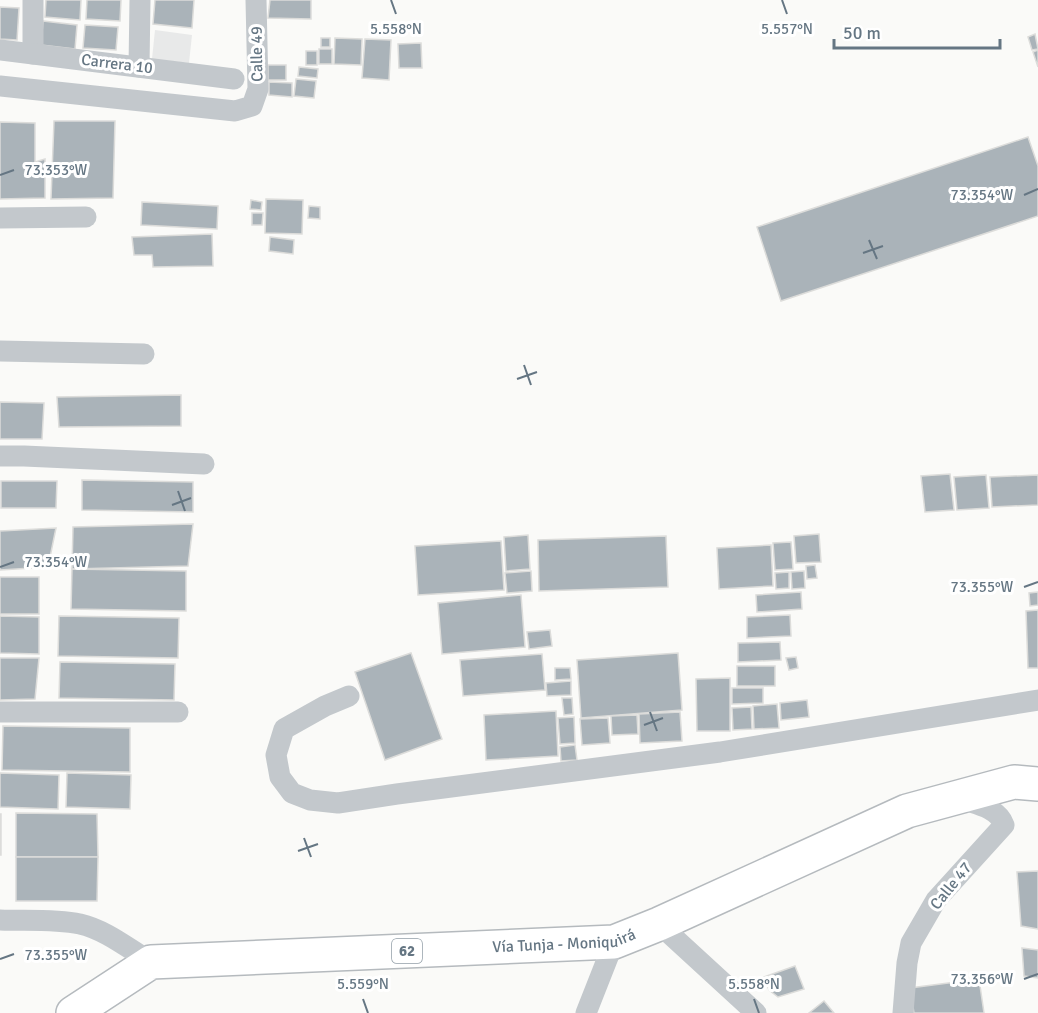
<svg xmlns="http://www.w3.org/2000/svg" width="1038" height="1013" font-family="Signika,sans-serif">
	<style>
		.built { fill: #e8e9e9 }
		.building { fill: #aab3b9; stroke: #dcdcda; stroke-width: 1.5 }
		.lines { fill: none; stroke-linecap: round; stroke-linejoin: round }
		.primary-casing { stroke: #b5babe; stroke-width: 36 }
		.minor { stroke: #c3c8cc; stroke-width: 21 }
		.primary { stroke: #fff; stroke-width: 33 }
		.ticks { fill: none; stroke: #657683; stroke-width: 2 }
		.labels { text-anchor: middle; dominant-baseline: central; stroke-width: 6; stroke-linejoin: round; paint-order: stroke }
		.shield { fill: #fff; stroke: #939fa8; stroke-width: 1.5 }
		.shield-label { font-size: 15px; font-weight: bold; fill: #657683 }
		.street-label { font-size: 16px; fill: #657683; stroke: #fff }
		.ticks-label { font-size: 15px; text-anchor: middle; fill: #657683; stroke: #fff; stroke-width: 6; stroke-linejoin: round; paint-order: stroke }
	</style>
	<rect width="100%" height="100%" fill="#fafaf8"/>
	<polygon class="built" points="155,30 192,35 189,63 152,59"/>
	<g class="building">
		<polygon points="46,0 81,0 80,20 45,17"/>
		<polygon points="87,0 121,0 120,21 86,19"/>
		<polygon points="155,0 194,0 192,28 153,24"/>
		<polygon points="270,0 311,0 311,19 268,18"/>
		<polygon points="0,7 19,8 17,40 0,39"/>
		<polygon points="43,21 77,25 75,49 41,45"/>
		<polygon points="85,25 118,27 116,50 83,48"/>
		<polygon points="1035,34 1038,49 1032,50 1028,37"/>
		<rect x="321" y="38" width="9" height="9"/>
		<polygon points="335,38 362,39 361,65 334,64"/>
		<polygon points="365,39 391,40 389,80 362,78"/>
		<polygon points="421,43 422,68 399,68 398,44"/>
		<rect x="319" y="49" width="13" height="15"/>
		<polygon points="1038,50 1038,67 1033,52"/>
		<rect x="306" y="51" width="11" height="14"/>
		<rect x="268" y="65" width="18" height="15"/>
		<polygon points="299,67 318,69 317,78 298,76"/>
		<polygon points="296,79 316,81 314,98 294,96"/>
		<polygon points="269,82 292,83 292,97 269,95"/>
		<polygon points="54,121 115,121 113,198 51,199"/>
		<polygon points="0,122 35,123 35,162 45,159 45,198 0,199"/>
		<polygon points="1028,137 1038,166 1038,216 781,301 757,227"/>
		<polygon points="266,199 303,200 302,234 265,233"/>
		<polygon points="251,200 262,202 261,210 250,209"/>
		<polygon points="142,202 218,206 217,229 141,225"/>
		<polygon points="309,206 320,207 320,219 308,218"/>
		<polygon points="252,213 263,213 262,225 252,225"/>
		<polygon points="212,234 213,266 153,267 152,255 134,255 132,237"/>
		<polygon points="270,237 294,240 293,254 269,251"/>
		<polygon points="181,395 181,426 59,427 57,397"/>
		<polygon points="0,402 44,403 42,439 0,439"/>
		<polygon points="950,474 954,510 925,512 921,476"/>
		<polygon points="986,475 989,508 957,510 954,477"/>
		<polygon points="1038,475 1038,505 992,507 990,477"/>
		<polygon points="82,480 193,482 193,512 82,510"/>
		<polygon points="1,481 57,481 56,508 1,508"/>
		<polygon points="193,524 188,566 72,569 73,527"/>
		<polygon points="56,528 48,567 0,570 0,531"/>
		<polygon points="819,534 821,562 796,563 794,536"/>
		<polygon points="528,535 530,569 506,571 504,537"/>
		<polygon points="666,536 668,587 539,591 538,540"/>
		<polygon points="501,541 504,590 418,595 415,546"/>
		<polygon points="791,542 793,569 775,570 773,543"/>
		<polygon points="771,545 773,586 719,589 717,548"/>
		<polygon points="815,565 817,578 807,579 806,566"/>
		<polygon points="72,569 186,571 186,611 71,609"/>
		<polygon points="531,571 532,591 507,593 505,573"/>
		<polygon points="804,571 805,588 792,589 791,572"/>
		<polygon points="789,572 789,588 776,589 775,573"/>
		<rect x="0" y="577" width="39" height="37"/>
		<polygon points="801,592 802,609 757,612 756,595"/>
		<polygon points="1038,592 1038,605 1030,606 1029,593"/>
		<polygon points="521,595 525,647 442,654 438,603"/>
		<polygon points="1038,610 1038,668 1028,668 1026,611"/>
		<polygon points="790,615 791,636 747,638 747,617"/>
		<polygon points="0,616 39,617 39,654 0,653"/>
		<polygon points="59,616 179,618 178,658 58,656"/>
		<polygon points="550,630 552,646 529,649 527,632"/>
		<polygon points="780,642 781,660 738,662 738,643"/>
		<polygon points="411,653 442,739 385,760 355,672"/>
		<polygon points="678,653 682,710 581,718 577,660"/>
		<polygon points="542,654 545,690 463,696 460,660"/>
		<polygon points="796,657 798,668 789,670 786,658"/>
		<polygon points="0,658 39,658 35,699 0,700"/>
		<polygon points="60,662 175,664 174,700 59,698"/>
		<rect x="737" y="666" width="38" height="20"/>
		<polygon points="555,668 570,668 571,679 555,680"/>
		<polygon points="730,678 730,731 697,731 696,679"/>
		<polygon points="571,681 571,695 547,696 546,683"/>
		<polygon points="732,688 763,688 763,703 732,704"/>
		<polygon points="562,698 572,698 573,714 564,715"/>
		<polygon points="807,700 809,717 781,720 780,703"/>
		<polygon points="777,704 779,728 754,729 753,706"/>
		<polygon points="751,707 752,729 733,730 732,708"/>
		<polygon points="556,711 558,756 486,760 484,715"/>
		<polygon points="680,712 682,741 640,743 639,714"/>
		<polygon points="637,715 638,734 612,735 611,716"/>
		<polygon points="574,717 575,743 560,744 558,718"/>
		<polygon points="608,718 610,743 582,745 580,719"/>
		<polygon points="3,726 130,728 130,772 2,770"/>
		<polygon points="575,745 577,760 561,761 560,747"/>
		<polygon points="0,773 59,775 58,809 0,807"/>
		<polygon points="67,773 131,775 130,809 66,807"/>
		<polygon points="16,813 97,814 98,857 16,857"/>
		<rect x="0" y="814" width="1" height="41"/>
		<polygon points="16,857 98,857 97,901 16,901"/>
		<polygon points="1038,871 1038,929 1021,926 1017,872"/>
		<polygon points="1022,948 1038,950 1038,978 1024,976"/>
		<polygon points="795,966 804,989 778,997 769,990 764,977"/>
		<polygon points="979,979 984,1013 914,1013 910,988"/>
		<polygon points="824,1001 834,1013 809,1013"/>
	</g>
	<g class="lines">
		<defs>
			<g id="primary">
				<path id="s1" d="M 73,1013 L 151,962 L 614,942 L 659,924 L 907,811 L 1014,782 L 1038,784"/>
			</g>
		</defs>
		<use href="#primary" class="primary-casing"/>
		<g class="minor">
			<polyline points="33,0 33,54"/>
			<polyline points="0,50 234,79"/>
			<polyline points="139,67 140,0"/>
			<polyline points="0,86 235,111 252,106 258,89 256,0"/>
			<polyline points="0,218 86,217"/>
			<polyline points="0,351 144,354"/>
			<polyline points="0,456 24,456 204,464"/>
			<polyline points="349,696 325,706 284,729 276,755 280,777 292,793 310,800 338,803 397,794 720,752 1038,700"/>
			<polyline points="0,712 178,712"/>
			<path d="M 0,920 C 26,921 55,919 80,924 C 106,930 129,949 151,962"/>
			<polyline points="659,924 756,1013"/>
			<polyline points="586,1013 614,942"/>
			<path d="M 903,1013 L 907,963 L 911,943 L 936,900 L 1004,825 C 998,807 974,804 958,798"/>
		</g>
		<use href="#primary" class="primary"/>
	</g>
	<path class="ticks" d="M 391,0 L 396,14M 782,0 L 787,14M 0,175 L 14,170M 1024,195 L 1038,189M 869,240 L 877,259M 863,253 L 883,246M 524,365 L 531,385M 517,379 L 537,372M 178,491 L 185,511M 172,505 L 191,498M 0,567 L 14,562M 1024,587 L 1038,582M 650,712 L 657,731M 644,725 L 663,718M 304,838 L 311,857M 298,851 L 318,844M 0,959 L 14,954M 1024,979 L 1038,974M 363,999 L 368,1013M 754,999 L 759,1013"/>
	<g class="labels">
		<rect class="shield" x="392" y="939" width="30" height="24" rx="4.5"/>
		<g class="shield-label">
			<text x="407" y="951">62</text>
		</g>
		<g class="street-label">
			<text transform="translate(257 54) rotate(-91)">Calle 49</text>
			<text transform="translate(117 64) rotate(7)">Carrera 10</text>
			<text transform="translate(951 886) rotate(-51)">Calle 47</text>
			<text stroke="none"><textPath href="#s1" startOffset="507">Vía Tunja - Moniquirá</textPath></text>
		</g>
	</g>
	<g class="ticks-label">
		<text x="396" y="34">5.558°N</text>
		<text x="787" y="34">5.557°N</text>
		<text x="56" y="175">73.353°W</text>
		<text x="982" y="200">73.354°W</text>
		<text x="56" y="567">73.354°W</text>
		<text x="982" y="592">73.355°W</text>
		<text x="56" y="960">73.355°W</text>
		<text x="982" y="984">73.356°W</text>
		<text x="363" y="989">5.559°N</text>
		<text x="754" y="989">5.558°N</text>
	</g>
	<path d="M834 39v9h166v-9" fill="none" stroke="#657683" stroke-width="3"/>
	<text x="843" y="39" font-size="18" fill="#657683" stroke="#ffffff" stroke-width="4.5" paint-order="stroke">50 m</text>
</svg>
